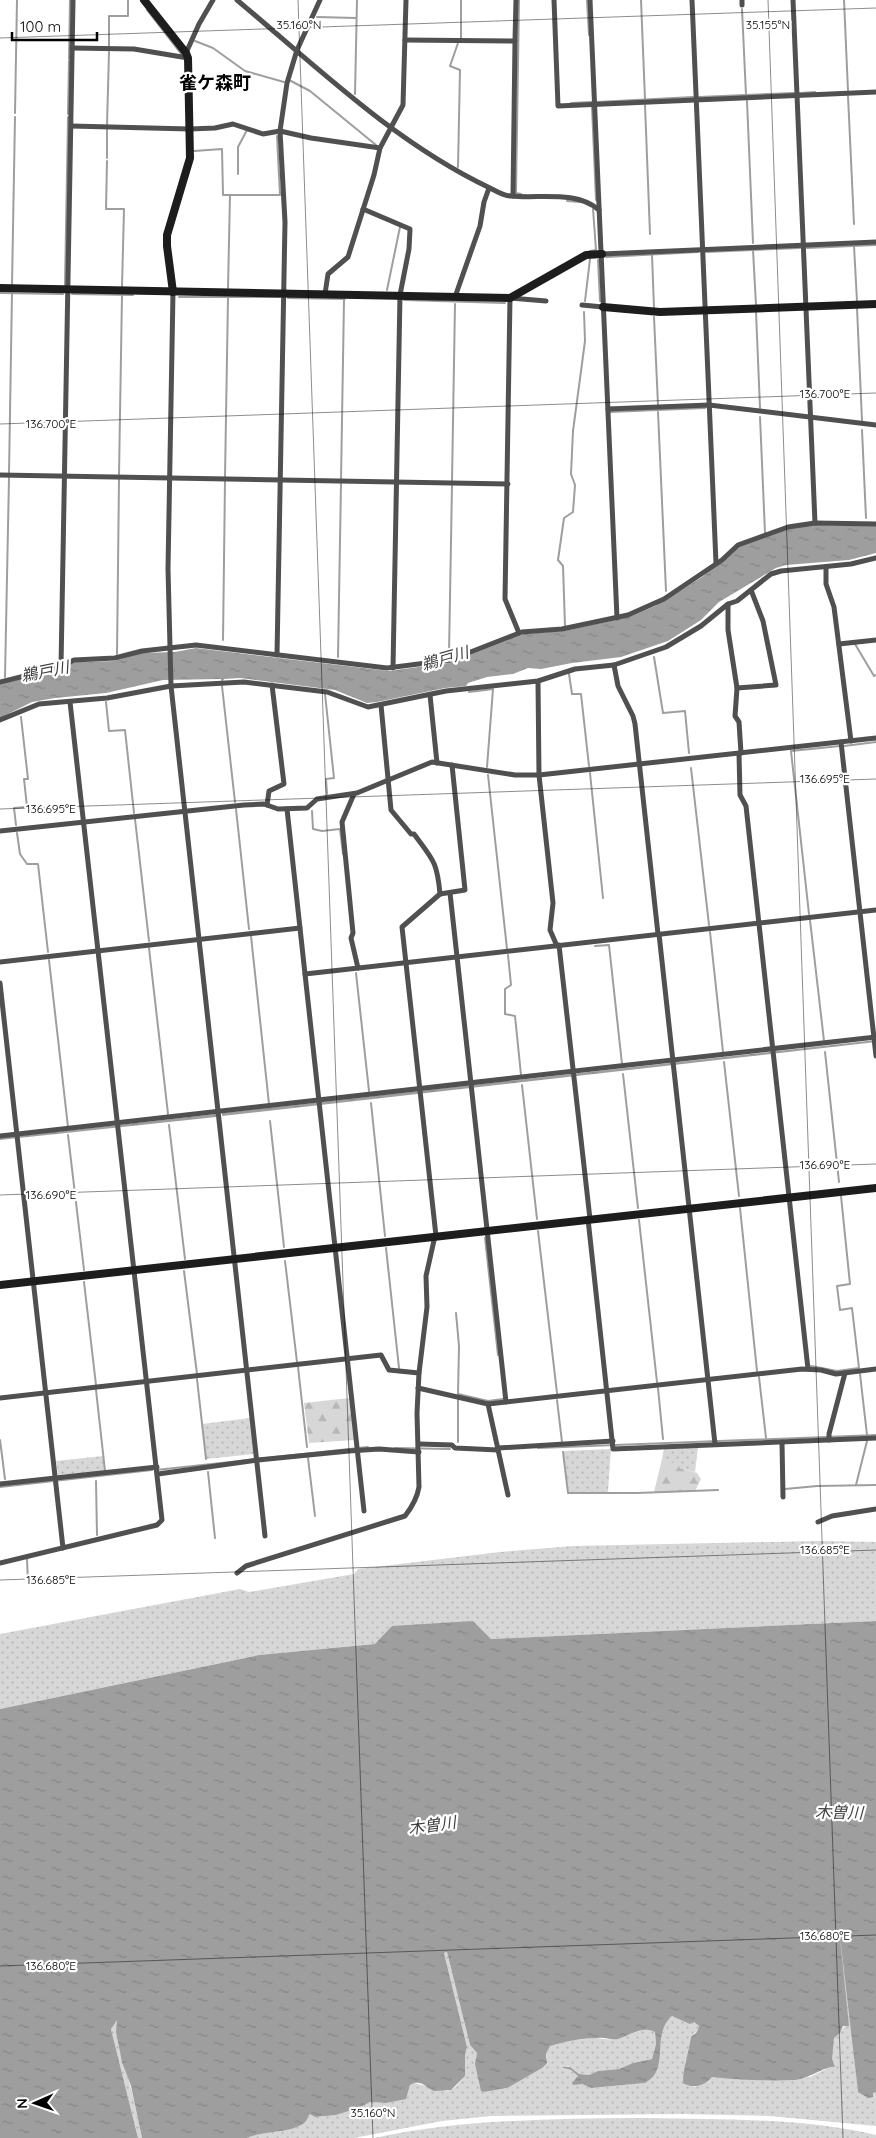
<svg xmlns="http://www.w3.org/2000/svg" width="876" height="2138" font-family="Quicksand,'Noto Sans JP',sans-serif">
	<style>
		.grass { fill: url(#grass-dots) }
		.forest { fill: url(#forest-firs) }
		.water { fill: url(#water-ripples) }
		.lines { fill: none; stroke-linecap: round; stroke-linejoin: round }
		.stream { stroke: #9e9e9e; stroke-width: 2 }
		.street { stroke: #505050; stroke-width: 5 }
		.secondary { stroke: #1d1d1d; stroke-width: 8 }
		.ticks { fill: none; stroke: #000; stroke-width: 1; stroke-opacity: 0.45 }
		.labels { text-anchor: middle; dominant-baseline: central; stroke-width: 4.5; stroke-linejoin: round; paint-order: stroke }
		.water-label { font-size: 16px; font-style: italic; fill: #3f3f3f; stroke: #fff }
		.quarter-label { font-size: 18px; font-weight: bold; fill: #000; stroke: #fff }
		.ticks-label { font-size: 12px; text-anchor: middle; fill: #000; stroke: #fff; stroke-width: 4.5; stroke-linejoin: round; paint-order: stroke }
	</style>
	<defs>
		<pattern id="grass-dots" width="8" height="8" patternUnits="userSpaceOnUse" patternTransform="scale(1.25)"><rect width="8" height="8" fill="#d7d7d7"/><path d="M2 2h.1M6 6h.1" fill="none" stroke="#b7b7b7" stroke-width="1.8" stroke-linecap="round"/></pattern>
		<pattern id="forest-firs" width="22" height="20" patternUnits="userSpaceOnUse" patternTransform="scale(1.25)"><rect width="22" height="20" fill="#d7d7d7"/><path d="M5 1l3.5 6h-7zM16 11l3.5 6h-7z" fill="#b7b7b7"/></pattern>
		<pattern id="water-ripples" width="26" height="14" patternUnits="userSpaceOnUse" patternTransform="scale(1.25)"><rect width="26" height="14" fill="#9e9e9e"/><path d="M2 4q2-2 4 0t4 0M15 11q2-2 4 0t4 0" fill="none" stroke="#868686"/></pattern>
	</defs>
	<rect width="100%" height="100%" fill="#fff"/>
	<g class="grass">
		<polygon points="250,1418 254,1454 206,1459 202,1424"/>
		<polygon points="698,1447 695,1472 680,1468 662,1459 664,1449"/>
		<polygon points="611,1449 608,1492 568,1493 563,1451"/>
		<polygon points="103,1456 105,1471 58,1475 56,1461"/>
		<polygon points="819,1541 876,1542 876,1621 491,1639 472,1621 375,1644 259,1655 0,1709 0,1634 240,1589 249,1592 354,1574 358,1569 500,1552 573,1546"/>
		<path d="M 837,1919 L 839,1919 L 858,2092 L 876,2092 L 876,2126 L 770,2116 L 680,2114 L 491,2116 L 442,2121 L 354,2138 L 247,2138 L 256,2133 L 282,2131 L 310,2114 L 315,2117 L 336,2115 L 360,2107 L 370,2102 L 386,2103 L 406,2098 L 410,2085 L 414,2083 L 447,2091 C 454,2090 460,2082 465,2076 L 465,2055 L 467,2047 L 444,1953 L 447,1952 L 470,2045 L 477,2053 L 476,2061 L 484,2092 L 507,2088 L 548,2058 L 546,2054 L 549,2046 L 564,2041 L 594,2038 L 615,2040 L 642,2030 L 652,2030 L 655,2032 L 656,2044 L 652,2059 L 633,2063 L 619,2069 L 598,2071 L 589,2075 L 579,2074 L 568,2066 L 564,2069 L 571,2070 L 578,2076 L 575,2081 L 591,2088 L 645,2083 C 670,2064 650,2037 672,2016 L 694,2022 L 699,2026 L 697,2032 L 694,2033 L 689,2055 L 685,2062 L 694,2087 L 708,2082 L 712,2077 L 796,2080 L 810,2077 L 832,2066 L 832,2050 L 834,2038 L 845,2026 Z"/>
		<path d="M 115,2020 L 118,2021 C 115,2042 124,2064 130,2085 C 135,2102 138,2120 142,2138 L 138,2138 L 111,2029 Z"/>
		<path d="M 642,2118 C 720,2120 799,2117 876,2135 L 876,2138 L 374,2138 C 462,2119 552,2119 642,2118 Z"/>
	</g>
	<g class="forest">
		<polygon points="349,1398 354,1440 309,1443 304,1403"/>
		<polygon points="662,1459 677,1464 680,1468 697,1473 701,1479 695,1491 654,1492"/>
	</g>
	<g class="water">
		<polygon points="799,525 876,526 876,553 849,560 786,565 776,568 719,602 701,620 668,641 621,657 572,663 541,669 528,668 513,674 487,677 468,683 466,686 445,688 377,702 367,703 335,690 240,678 224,679 222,682 221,679 163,680 106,693 55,698 32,702 0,718 0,684 63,669 75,662 115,661 142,653 175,652 196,648 389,671 448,663 524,634 564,631 629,617 655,606 675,594 702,577 738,547"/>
		<polygon points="876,1040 876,1042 222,1116 222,1113"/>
		<polygon points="216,1114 216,1117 0,1140 0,1138"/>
		<path d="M 473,1621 L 491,1639 L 876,1621 L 876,2092 L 873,2093 L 873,2097 L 868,2098 L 858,2092 L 838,1919 L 849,2026 L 843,2026 L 840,2033 L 834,2038 L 832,2059 L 835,2067 C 827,2065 809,2079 795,2080 C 768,2081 739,2080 712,2077 C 705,2086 693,2089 683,2083 C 683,2066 689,2053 691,2037 L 697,2032 L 699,2026 L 694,2022 L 690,2024 L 672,2016 C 650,2036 671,2069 645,2083 L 591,2088 L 582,2084 L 573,2085 L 572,2083 L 578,2076 L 571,2070 L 563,2068 L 563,2067 L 570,2067 L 579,2074 L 589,2075 L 598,2071 L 619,2069 L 633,2063 L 652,2059 L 656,2044 L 655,2032 C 643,2025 629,2036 618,2039 C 612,2041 605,2037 599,2038 C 582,2038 566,2041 550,2046 L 546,2054 L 547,2063 L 542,2068 L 507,2088 L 484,2092 L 481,2091 L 475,2064 L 477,2053 L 470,2045 L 447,1952 L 444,1953 L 467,2047 L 465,2055 L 465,2076 L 451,2090 L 434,2091 C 425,2087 421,2079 410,2085 L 406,2099 L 386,2103 L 370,2102 L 361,2107 L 336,2115 L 315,2117 L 310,2114 C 308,2116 307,2119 306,2121 C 294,2134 263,2130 247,2138 L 142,2138 L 131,2086 L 122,2062 L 116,2032 L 117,2020 L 111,2029 L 138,2138 L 0,2138 L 0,1709 L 259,1655 L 375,1644 L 392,1626 Z"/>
	</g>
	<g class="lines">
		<g class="stream">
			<polyline points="519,0 516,191 516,193 521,194"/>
			<polyline points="587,0 589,35"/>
			<polyline points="641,0 645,99"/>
			<polyline points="844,0 848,91"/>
			<polyline points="742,9 746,95"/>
			<polyline points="147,10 182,55"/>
			<polyline points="317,17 356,18"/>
			<polyline points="461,38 461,0"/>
			<polyline points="195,41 213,48 245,71 284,82"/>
			<polyline points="109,46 109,16 128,16 128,0"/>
			<polyline points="69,59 70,0"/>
			<polyline points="291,81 310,91 376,145"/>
			<polyline points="800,93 815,92"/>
			<polyline points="355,94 357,0"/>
			<polyline points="848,96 854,224"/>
			<polyline points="699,97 794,93"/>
			<polyline points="747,101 753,243"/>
			<polyline points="597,102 693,97"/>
			<polyline points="571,103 592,102"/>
			<polyline points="645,105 650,234"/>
			<polyline points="592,107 596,200"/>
			<polyline points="15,113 17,0"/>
			<polyline points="68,114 69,61"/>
			<polyline points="107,125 109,52"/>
			<polyline points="194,151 222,149 223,195 280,195 277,136"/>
			<polyline points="107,158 107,129"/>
			<polyline points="107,161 106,209 124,209 122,287"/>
			<polyline points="458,167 460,70 450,66 458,43"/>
			<polyline points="238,174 238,147 247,130"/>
			<polyline points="567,201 580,202"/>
			<polyline points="854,246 857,301"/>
			<polyline points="807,248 876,245"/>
			<polyline points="753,250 756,305"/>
			<polyline points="590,251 596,250 593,209"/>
			<polyline points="706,252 800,248"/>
			<polyline points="652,255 654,308"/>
			<polyline points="606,257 698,252"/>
			<polyline points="598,260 600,301"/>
			<polyline points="12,285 15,117"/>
			<polyline points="65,285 68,117"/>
			<polyline points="228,288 230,195"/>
			<polyline points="387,290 400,227"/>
			<polyline points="0,293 63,294"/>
			<polyline points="72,294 133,295"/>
			<polyline points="179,297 280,297"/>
			<polyline points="288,298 345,299"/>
			<polyline points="404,300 505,303"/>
			<polyline points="585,301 590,259"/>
			<polyline points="857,308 862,421"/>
			<polyline points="756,312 760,408"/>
			<polyline points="654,317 658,405"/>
			<polyline points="610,412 705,408"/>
			<polyline points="658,412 666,591"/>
			<polyline points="760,417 765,533"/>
			<polyline points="862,430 866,518"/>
			<polyline points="9,473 12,293"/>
			<polyline points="119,475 122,295"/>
			<polyline points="225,477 228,297"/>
			<polyline points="341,480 344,300"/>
			<polyline points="452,481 455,304"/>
			<polyline points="565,626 563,566 558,560 564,518 573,512 575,485 571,474 573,431 585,341 584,312"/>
			<polyline points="223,640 225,481"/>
			<polyline points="855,644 874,676 876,675"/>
			<polyline points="117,654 119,479"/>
			<polyline points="449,654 452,485"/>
			<polyline points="338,657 341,483"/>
			<polyline points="654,657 663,713 685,711 689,753"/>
			<polyline points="569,674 572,694 581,694 589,766"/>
			<polyline points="5,677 9,478"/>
			<polyline points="222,686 235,802"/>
			<polyline points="469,692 493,689 487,767"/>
			<polyline points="325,694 334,778 326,779 327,794"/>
			<polyline points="106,702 109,731 125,730 134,813"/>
			<polyline points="844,746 876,742"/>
			<polyline points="691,768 709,925"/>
			<polyline points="590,773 603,898"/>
			<polyline points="488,775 507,949"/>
			<polyline points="236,809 249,929"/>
			<polyline points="312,811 313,829 322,831 340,829 343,854"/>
			<polyline points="135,819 149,941"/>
			<polyline points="16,825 14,808 27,807 24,779 28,779 21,717"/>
			<polyline points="17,833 20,854 27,864 38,864 48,952"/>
			<polyline points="809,914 791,751 840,746"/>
			<polyline points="810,920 824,1041"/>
			<polyline points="710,932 723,1052"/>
			<polyline points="251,936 269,1104"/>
			<polyline points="595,946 609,945 622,1064"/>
			<polyline points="149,948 168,1114"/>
			<polyline points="508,955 511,985 505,989 505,1014 515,1016 521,1075"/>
			<polyline points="49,960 68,1127"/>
			<polyline points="356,973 369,1091"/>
			<polyline points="825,1052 839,1182"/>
			<polyline points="724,1062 739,1196"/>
			<polyline points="623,1074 638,1208"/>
			<polyline points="522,1085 537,1219"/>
			<polyline points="371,1103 385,1236"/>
			<polyline points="270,1121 284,1247"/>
			<polyline points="169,1125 185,1259"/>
			<polyline points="68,1135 84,1270"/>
			<polyline points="740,1208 757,1371"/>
			<polyline points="639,1220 657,1382"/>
			<polyline points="538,1231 557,1393"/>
			<polyline points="485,1238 498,1355"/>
			<polyline points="386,1248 399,1368"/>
			<polyline points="285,1261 297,1362"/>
			<polyline points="184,1271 197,1374"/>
			<polyline points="84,1282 96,1385"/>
			<polyline points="456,1313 459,1346 458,1394 488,1401 503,1399"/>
			<polyline points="811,1366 837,1371 859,1368 852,1308 840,1310 837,1286 850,1284 841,1196"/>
			<polyline points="298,1367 307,1447"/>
			<polyline points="860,1374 867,1435"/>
			<polyline points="759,1377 766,1438"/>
			<polyline points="197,1379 206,1459"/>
			<polyline points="658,1388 663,1439"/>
			<polyline points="96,1390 105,1471"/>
			<polyline points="458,1399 458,1442"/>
			<polyline points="557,1400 562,1442"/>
			<polyline points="0,1440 5,1479"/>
			<polyline points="395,1448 450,1449"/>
			<polyline points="538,1448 876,1435"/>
			<polyline points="563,1452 568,1493 637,1493 718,1490"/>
			<polyline points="308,1458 315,1516"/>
			<polyline points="156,1470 368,1447"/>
			<polyline points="208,1472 215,1538"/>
			<polyline points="96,1481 97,1535"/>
			<polyline points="856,1485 867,1441"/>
			<polyline points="0,1487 152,1470"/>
			<polyline points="785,1489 817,1486 876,1485"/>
			<polyline points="27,1559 28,1583"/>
		</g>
		<g class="street">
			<path d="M 237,0 C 317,67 395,143 490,188 C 496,191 504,196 511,196 C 539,199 576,190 599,210"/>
			<polyline points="554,0 558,106 876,92"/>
			<polyline points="590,0 617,618"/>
			<polyline points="692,0 716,563"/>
			<polyline points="742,0 742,5"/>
			<polyline points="793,0 815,523"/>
			<polyline points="405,40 515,41 513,196"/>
			<polyline points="515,41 516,0"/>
			<polyline points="72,48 134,49 188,58"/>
			<polyline points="186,53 199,24 213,0"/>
			<polyline points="71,126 190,129 215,128 233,124 263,134 280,131 311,138 380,148"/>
			<polyline points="363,209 410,229 409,249 400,295 393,668"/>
			<polyline points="602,254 876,242"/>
			<polyline points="173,292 168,569 171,686 265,1536"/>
			<polyline points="325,294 328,274 348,257 374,175 380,148 403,105 406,0"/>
			<polyline points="455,297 480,226 484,202 489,188"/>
			<polyline points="582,305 603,307"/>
			<polyline points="608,409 709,405 876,425"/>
			<polyline points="0,475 508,484"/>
			<polyline points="826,567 826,584 834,607 851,741"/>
			<polyline points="728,604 728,630 737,688 735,716 739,722 741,753"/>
			<polyline points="519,633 505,599 510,298 546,301"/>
			<polyline points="839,644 876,640"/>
			<polyline points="277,655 285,222 280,131 287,83 297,50 320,0"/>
			<polyline points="614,665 618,686 633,716 635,724 658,934"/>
			<polyline points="61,667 74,660 115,658 142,651 196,645 387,668 450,660 522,632 562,629 628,615 664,599 722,560 738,545 788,527 815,523 876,524"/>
			<polyline points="538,681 539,775 553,903 550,930 557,946"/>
			<polyline points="0,682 61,667 73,0"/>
			<polyline points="737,688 776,685 763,621 751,590"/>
			<polyline points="430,695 437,763"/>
			<path d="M 381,705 L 391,810 L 411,834 L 414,834 C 433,860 437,861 440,894 L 402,927 L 436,1236"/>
			<polyline points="0,720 39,704 107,698 171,686 244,682 327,692 368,707 446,691 538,681 575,669 614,665 666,647 701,626 728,604 737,601 771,574 781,571 851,564 876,558"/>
			<polyline points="841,742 876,1056"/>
			<polyline points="739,754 740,795 746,806 808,1369"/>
			<polyline points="354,794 342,822 353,933 351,938 358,968"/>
			<polyline points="267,805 269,791 284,784 272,685"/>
			<polyline points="287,809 305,974 876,910"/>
			<polyline points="0,831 244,805 264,804 278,809 307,808 317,799 357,793 432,762 515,775 539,775 876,738"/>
			<polyline points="450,893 506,1402"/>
			<polyline points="440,894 465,890 452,765"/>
			<polyline points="659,934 715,1444"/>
			<polyline points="559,945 590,1219"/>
			<polyline points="0,962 300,928"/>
			<polyline points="305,974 364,1511"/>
			<polyline points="0,983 63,1548"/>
			<polyline points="0,1136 876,1037"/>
			<polyline points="588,1219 613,1449 876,1438"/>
			<polyline points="418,1388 488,1404 802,1369 821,1370 836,1374 876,1369"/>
			<polyline points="0,1398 381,1355 389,1370 419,1373"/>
			<polyline points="488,1404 508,1495"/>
			<polyline points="829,1440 829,1434 845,1373"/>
			<polyline points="782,1442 783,1497"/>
			<polyline points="419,1444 452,1445 455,1448 498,1450"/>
			<polyline points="498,1448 613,1441"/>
			<polyline points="158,1474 258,1460 349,1451 379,1449 419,1452"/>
			<polyline points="0,1484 157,1467"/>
			<polyline points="818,1522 832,1516 876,1509"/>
			<polyline points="0,1563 157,1525 162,1520 70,702"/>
			<path d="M 237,1573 L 246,1566 L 405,1516 C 412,1507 417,1499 419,1487 L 417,1413 L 419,1373 L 427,1307 L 426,1276 L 435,1236"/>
		</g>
		<g class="secondary">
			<polyline points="144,0 186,53 188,58 190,158 167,235 167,246 173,292"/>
			<polyline points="0,288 510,298 586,255 602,254"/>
			<polyline points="603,307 660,312 876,304"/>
			<polyline points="0,1285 876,1188"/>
		</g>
	</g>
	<path class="ticks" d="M 298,0 L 373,2138M 768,0 L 843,2138M 0,38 L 876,8M 0,424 L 876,393M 0,809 L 876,779M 0,1195 L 876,1164M 0,1580 L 876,1550M 0,1966 L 876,1935"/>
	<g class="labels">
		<g class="water-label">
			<text transform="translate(445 658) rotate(-16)">鵜戸川</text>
			<text transform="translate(45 671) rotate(-11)">鵜戸川</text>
			<text transform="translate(839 1812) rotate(1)">木曽川</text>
			<text transform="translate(432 1825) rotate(-8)">木曽川</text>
		</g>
		<g class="quarter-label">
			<text x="215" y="82">雀ケ森町</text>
		</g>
	</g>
	<g class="ticks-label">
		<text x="299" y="29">35.160°N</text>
		<text x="768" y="29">35.155°N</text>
		<text x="825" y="398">136.700°E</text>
		<text x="51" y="428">136.700°E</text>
		<text x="825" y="783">136.695°E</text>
		<text x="51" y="813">136.695°E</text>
		<text x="825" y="1169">136.690°E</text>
		<text x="51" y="1199">136.690°E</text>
		<text x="825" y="1554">136.685°E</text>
		<text x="51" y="1584">136.685°E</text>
		<text x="825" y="1940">136.680°E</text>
		<text x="51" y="1970">136.680°E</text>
		<text x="373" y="2117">35.160°N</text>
	</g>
	<g transform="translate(35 2103) rotate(268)" stroke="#ffffff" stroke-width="4" paint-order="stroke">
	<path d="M0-4L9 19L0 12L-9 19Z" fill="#000000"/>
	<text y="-8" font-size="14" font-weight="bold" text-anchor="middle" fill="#000000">N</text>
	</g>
	<path d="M12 32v8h85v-8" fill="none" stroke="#000000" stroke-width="2.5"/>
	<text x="20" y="32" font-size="15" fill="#000000" stroke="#ffffff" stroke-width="4" paint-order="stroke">100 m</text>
</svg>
